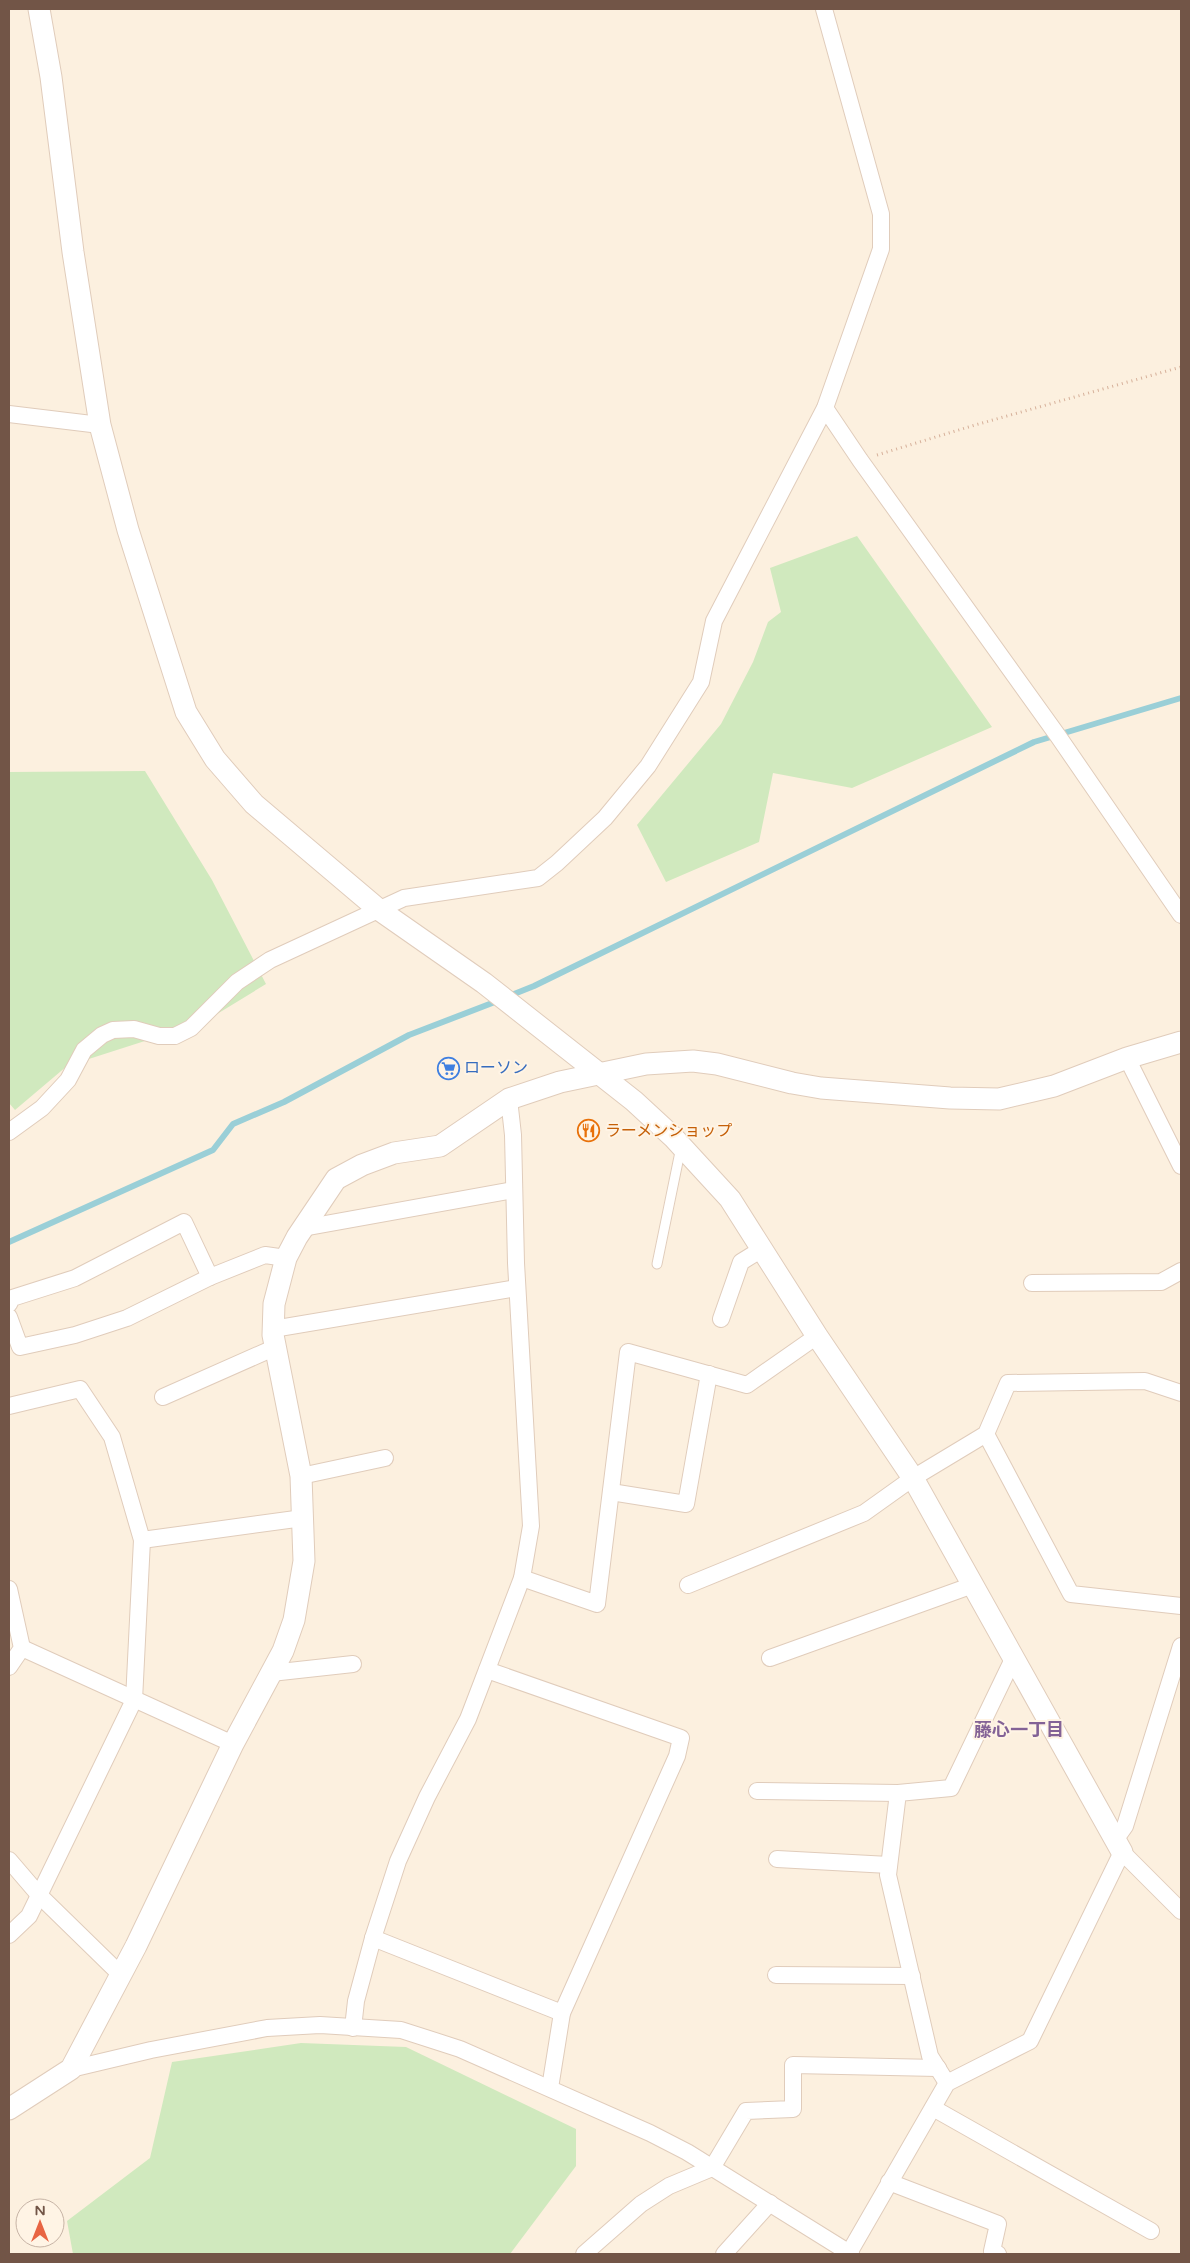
<svg xmlns="http://www.w3.org/2000/svg" width="1190" height="2263" font-family="'Varela Round','Noto Sans JP',sans-serif">
	<style>
		.green { fill: #d0e9be }
		.lines { fill: none; stroke-linecap: round; stroke-linejoin: round }
		.stream { stroke: #9acfd7; stroke-width: 6 }
		.service-casing { stroke: #e0ccbb; stroke-width: 11 }
		.minor-casing { stroke: #e0ccbb; stroke-width: 18 }
		.tertiary-casing { stroke: #e0ccbb; stroke-width: 23 }
		.path { stroke: #d6b09a; stroke-width: 3; stroke-dasharray: 1 4; stroke-linecap: butt }
		.service { stroke: #fff; stroke-width: 9 }
		.minor { stroke: #fff; stroke-width: 16 }
		.tertiary { stroke: #fff; stroke-width: 21 }
		.labels { text-anchor: middle; dominant-baseline: central; stroke-width: 4; stroke-linejoin: round; paint-order: stroke }
		.shop-label { font-size: 16px; fill: #366cbe; stroke: #fff4e5; text-anchor: start }
		.food-label { font-size: 16px; fill: #c56008; stroke: #fff4e5; text-anchor: start }
		.neighbourhood-label { font-size: 18px; font-weight: bold; fill: #836296; stroke: #fff4e5 }
	</style>
	<rect width="100%" height="100%" fill="#fcf0df"/>
	<g class="green">
		<polygon points="857,536 992,727 852,788 773,773 759,842 666,882 637,825 721,724 753,662 768,622 781,612 770,568"/>
		<polygon points="145,771 212,880 266,984 204,1022 67,1066 15,1110 9,1103 9,772"/>
		<polygon points="301,2043 406,2047 576,2129 576,2166 510,2254 73,2254 67,2221 150,2158 172,2062"/>
	</g>
	<g class="lines">
		<g class="stream">
			<polyline points="509,996 534,986 1034,742 1181,698"/>
			<polyline points="9,1242 213,1150 233,1124 284,1102 409,1035 500,1000"/>
		</g>
		<defs>
			<polyline id="service" points="657,1264 681,1147"/>
			<g id="minor">
				<polyline points="825,408 860,460 1058,736 1181,915"/>
				<polyline points="9,414 100,425"/>
				<polyline points="1127,1058 1181,1166"/>
				<polyline points="9,1132 42,1108 68,1080 84,1050 102,1035 113,1030 134,1029 159,1036 175,1036 191,1028 237,982 270,960 404,898 538,878 557,863 605,818 648,766 701,682 714,621 825,408 881,249 881,214 824,9"/>
				<polyline points="303,1228 514,1190"/>
				<polyline points="1032,1283 1161,1282 1181,1271"/>
				<polyline points="9,1304 12,1298 75,1278 184,1222 210,1277"/>
				<polyline points="9,1317 20,1347 75,1335 127,1318 210,1277 265,1255 286,1258"/>
				<polyline points="721,1319 741,1262 762,1249"/>
				<polyline points="273,1329 517,1288"/>
				<polyline points="163,1397 276,1347"/>
				<polyline points="9,1406 80,1389 112,1437 142,1540 134,1700 29,1916 9,1935"/>
				<polyline points="986,1434 1071,1594 1181,1606"/>
				<polyline points="301,1476 385,1458"/>
				<polyline points="611,1492 686,1504 709,1374"/>
				<polyline points="142,1540 303,1518"/>
				<polyline points="522,1578 597,1604 628,1352 747,1385 817,1336"/>
				<polyline points="688,1585 864,1513 913,1478 986,1434 1008,1383 1145,1381 1181,1393"/>
				<polyline points="9,1589 22,1648 9,1667"/>
				<polyline points="22,1648 233,1744"/>
				<polyline points="770,1658 973,1585"/>
				<polyline points="487,1670 681,1738 677,1756 562,2013 550,2088"/>
				<polyline points="271,1673 353,1664"/>
				<polyline points="757,1791 898,1793"/>
				<polyline points="1115,1840 1125,1826 1181,1646"/>
				<polyline points="777,1859 889,1865"/>
				<polyline points="9,1860 39,1895 121,1975"/>
				<polyline points="373,1938 562,2013"/>
				<polyline points="776,1975 912,1976"/>
				<polyline points="353,2028 356,2001 373,1938 398,1861 427,1797 468,1719 522,1578 531,1526 516,1263 513,1135 509,1099"/>
				<polyline points="71,2069 151,2050 267,2028 320,2025 401,2030 460,2049 650,2133 687,2152 851,2254"/>
				<polyline points="947,2083 930,2056 888,1875 898,1793 951,1788 1014,1657"/>
				<polyline points="933,2108 1151,2231"/>
				<polyline points="889,2182 998,2224 992,2251 998,2254"/>
				<polyline points="849,2253 947,2083 1030,2041 1122,1852 1181,1911"/>
				<polyline points="584,2254 641,2204 669,2186 712,2168 746,2111 793,2109 793,2065 938,2068"/>
				<polyline points="724,2254 770,2203"/>
			</g>
			<g id="tertiary">
				<polyline points="39,9 51,77 73,252 100,425 128,530 186,712 215,759 254,804 378,909 484,983 634,1101 673,1137 730,1199 817,1336 913,1478 1122,1852"/>
				<polyline points="9,2109 71,2069 136,1946 233,1744 283,1651 294,1620 304,1561 301,1476 273,1335 274,1304 286,1258 297,1237 336,1179 362,1165 394,1153 440,1146 509,1099 560,1082 646,1064 693,1061 717,1064 792,1083 821,1088 950,1098 999,1099 1054,1086 1127,1058 1181,1042"/>
			</g>
		</defs>
		<use href="#service" class="service-casing"/>
		<use href="#minor" class="minor-casing"/>
		<use href="#tertiary" class="tertiary-casing"/>
		<polyline class="path" points="877,455 975,425 1181,367"/>
		<use href="#service" class="service"/>
		<use href="#minor" class="minor"/>
		<use href="#tertiary" class="tertiary"/>
	</g>
	<defs>
		<symbol id="supermarket-ring" viewBox="-11 -11 22 22"><circle r="9.5" fill="#fff4e5" stroke="#3f7fe0" stroke-width="1.5"/><path d="M-6-5.5h2.5l.6 2H6L4.5 2H-2.5L-4.4-4H-6ZM-1.5 3.2a1.3 1.3 0 1 0 .1 0ZM3 3.2a1.3 1.3 0 1 0 .1 0Z" fill="#3f7fe0"/></symbol>
		<symbol id="restaurant-ring" viewBox="-11 -11 22 22"><circle r="9.5" fill="#fff4e5" stroke="#e8710a" stroke-width="1.5"/><path d="M-5-6h1v4h1v-4h1v4h1v-4h1v5L-1.5 .5V6h-2V.5L-5-1ZM5-6V6H3V1.5H1.5Q1.5-4 5-6Z" fill="#e8710a"/></symbol>
	</defs>
	<g fill-rule="evenodd">
		<use href="#supermarket-ring" x="436" y="1056" width="25" height="25"/>
		<use href="#restaurant-ring" x="576" y="1118" width="25" height="25"/>
	</g>
	<g class="labels">
		<g class="shop-label">
			<text x="464" y="1068">ローソン</text>
		</g>
		<g class="food-label">
			<text x="605" y="1131">ラーメンショップ</text>
		</g>
		<g class="neighbourhood-label">
			<text x="1019" y="1730">藤心一丁目</text>
		</g>
	</g>
	<rect width="1190" height="2263" fill="none" stroke="#725547" stroke-width="20"/>
	<g transform="translate(40 2223)"><circle r="24" fill="#fff4e5" stroke="#c7b4a6"/>
	<path d="M0-4L9 19L0 12L-9 19Z" fill="#e86442"/>
	<text y="-8" font-size="14" font-weight="bold" text-anchor="middle" fill="#725547">N</text>
	</g>
</svg>
